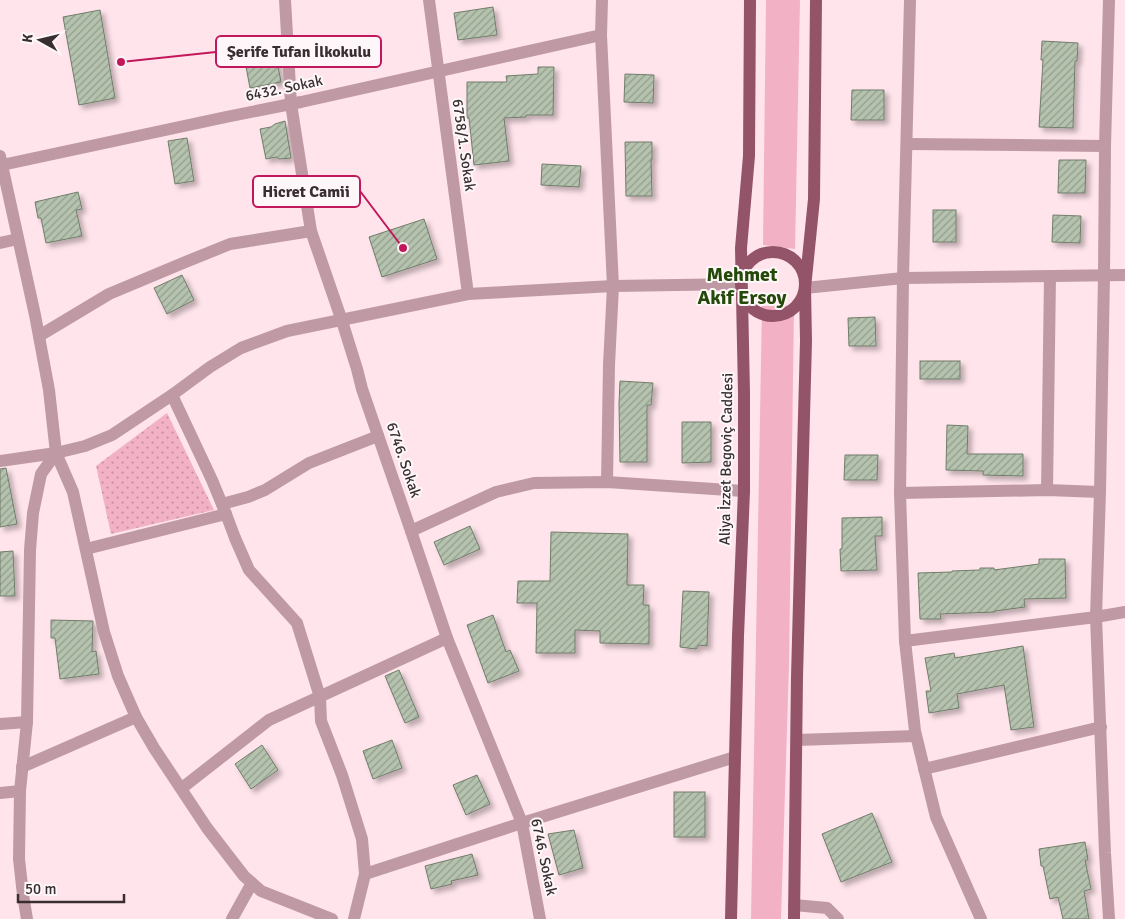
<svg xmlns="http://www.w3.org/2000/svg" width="1125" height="919" font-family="Signika,sans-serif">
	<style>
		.grass { fill: #f2b1c5 }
		.park { fill: url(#park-dots) }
		.building { fill: url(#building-hatch); stroke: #707d6a; filter: url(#shadow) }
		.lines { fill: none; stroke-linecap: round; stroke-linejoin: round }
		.minor { stroke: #bf9aa4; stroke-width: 12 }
		.major { stroke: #93546a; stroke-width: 12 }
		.labels { text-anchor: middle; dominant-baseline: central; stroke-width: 4; stroke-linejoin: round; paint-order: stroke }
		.street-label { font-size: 15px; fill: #382e31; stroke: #fdf7f9 }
		.district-label { font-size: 20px; font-weight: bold; fill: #244909; stroke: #fdf7f9 }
		.leader { fill: none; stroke: #c2185b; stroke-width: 2 }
		.callout-dot { fill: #c2185b; stroke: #fdf7f9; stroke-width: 2 }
		.callout { fill: #fdf7f9; stroke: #c2185b; stroke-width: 2 }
		.callout-label { font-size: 16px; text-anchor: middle; font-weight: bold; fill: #382e31 }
	</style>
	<defs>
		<pattern id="park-dots" width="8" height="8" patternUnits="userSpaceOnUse" patternTransform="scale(1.25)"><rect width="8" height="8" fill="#f2b1c5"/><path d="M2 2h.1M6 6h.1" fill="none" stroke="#c590a1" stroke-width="1.8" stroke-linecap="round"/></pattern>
		<pattern id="building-hatch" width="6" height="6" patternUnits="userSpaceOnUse" patternTransform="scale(1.25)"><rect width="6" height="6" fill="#b4c2ae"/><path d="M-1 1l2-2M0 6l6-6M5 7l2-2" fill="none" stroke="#939e8e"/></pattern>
		<filter id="shadow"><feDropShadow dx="4" dy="4" stdDeviation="2.5" flood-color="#0004"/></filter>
	</defs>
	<rect width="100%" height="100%" fill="#ffe4eb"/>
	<g class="grass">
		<polygon points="766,0 800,0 795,249 763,245"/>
		<polygon points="794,305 789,665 781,919 751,919 762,306"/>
	</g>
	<polygon class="park" points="167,413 214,510 111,534 96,466"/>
	<g class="building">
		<polygon points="493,7 497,35 458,40 454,13"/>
		<polygon points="100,10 115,98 79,105 63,17"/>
		<polygon points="1042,41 1078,43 1077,61 1075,61 1073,128 1039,127 1043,60 1041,60"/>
		<polygon points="276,56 281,82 250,88 245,61"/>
		<polygon points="538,67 554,67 553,115 526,115 526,117 504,118 509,161 474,165 469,118 467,118 467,82 507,82 506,76 538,74"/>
		<polygon points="625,74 654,75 653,103 624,102"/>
		<polygon points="852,90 884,90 884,120 851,120"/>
		<polygon points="285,121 291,158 279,159 276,157 266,159 260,129 271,127 275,124"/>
		<polygon points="187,138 194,181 175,184 168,141"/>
		<polygon points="625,142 652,142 652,160 651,160 652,196 626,196"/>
		<polygon points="1059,160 1086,160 1085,193 1058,193"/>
		<polygon points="542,164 581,166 579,187 541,185"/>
		<polygon points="78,192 82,209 76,210 82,236 46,243 41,218 38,218 35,202"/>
		<rect x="933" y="210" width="23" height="32"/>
		<polygon points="1053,215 1081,216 1080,243 1052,242"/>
		<polygon points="424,219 437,259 382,277 369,237"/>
		<polygon points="182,275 194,300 167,314 154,288"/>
		<polygon points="875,317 876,346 849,346 848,318"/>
		<rect x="920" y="361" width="40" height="18"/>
		<polygon points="620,381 653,383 651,405 647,405 647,462 620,462 619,404"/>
		<polygon points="682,422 711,422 711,462 682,463"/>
		<polygon points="947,425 968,426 967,454 1023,454 1023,476 983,475 983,471 946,470"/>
		<polygon points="845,455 878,455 877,480 844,480"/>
		<polygon points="6,468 17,524 0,527 0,469"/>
		<polygon points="882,517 882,536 875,536 877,570 841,571 840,549 842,549 842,518"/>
		<polygon points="470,526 480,549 444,565 434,542"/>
		<polygon points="551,532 628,534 627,585 644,585 643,605 649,605 649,644 600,643 600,631 575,630 575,653 536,653 537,603 517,603 518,581 550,581"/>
		<polygon points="13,551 15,596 0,596 0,552"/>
		<polygon points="1039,559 1065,559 1066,598 1024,599 1025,607 995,611 995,612 940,614 941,619 920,619 918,573 952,572 952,571 980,570 980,568 994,568 994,570 1039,564"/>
		<polygon points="683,591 709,592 707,646 699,645 696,649 680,647"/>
		<polygon points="493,615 506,652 510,650 519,671 488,683 467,625"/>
		<polygon points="51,620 93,621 92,652 96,651 99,674 60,679 55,638 51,638"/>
		<polygon points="1023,646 1034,727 1011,730 1004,685 957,694 959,708 929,713 926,691 931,691 925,658 954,653 955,658"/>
		<polygon points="399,670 419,717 405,723 385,676"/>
		<polygon points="392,740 402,768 373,779 363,751"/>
		<polygon points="262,745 278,770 251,789 235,764"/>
		<polygon points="477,775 490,804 466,815 453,785"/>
		<rect x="674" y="792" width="31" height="45"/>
		<polygon points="872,813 892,862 841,882 822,834"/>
		<polygon points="574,830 583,868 559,875 548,834"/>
		<polygon points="1085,842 1088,860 1085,860 1091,889 1084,891 1089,919 1063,919 1058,897 1050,899 1043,866 1041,866 1039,849"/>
		<polygon points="472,854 478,875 451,881 452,884 431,889 425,866"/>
	</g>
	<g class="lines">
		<g class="minor">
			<polyline points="285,0 291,104 311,231 342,321 357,369 362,389 411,531 447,638 522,823 540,919"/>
			<polyline points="429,0 468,294"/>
			<polyline points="602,0 601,35 613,286 609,365 607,482"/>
			<polyline points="910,0 903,278 900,493 905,641 1096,617 1100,492 1104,276 1105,146 1109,0"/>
			<polyline points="907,144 1105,146"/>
			<polyline points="0,156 35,315 49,390 56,453 73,492 104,632 118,676 136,717 154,748 207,828 244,876 261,891 332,919"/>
			<polyline points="2,165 226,117 301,102 601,35"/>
			<polyline points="0,243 18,239"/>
			<polyline points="805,288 903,278 1125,275"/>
			<polyline points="39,336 109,294 183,263 230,244 311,231"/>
			<polyline points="172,395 212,480 226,514 235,538 249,570 297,623 320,697 321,721 342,775 362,839 365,874 354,919"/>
			<polyline points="0,461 56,453 85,446 112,435 172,395 210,367 241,348 287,331 468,294 613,286 741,284"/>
			<polyline points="1047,490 1050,277"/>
			<polyline points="900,493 1047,490 1100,492"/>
			<polyline points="222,504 248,497 265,490 309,463 378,436"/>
			<polyline points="411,531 496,492 534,483 607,482 744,491"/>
			<polyline points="86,549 226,514"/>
			<polyline points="905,641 915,731 936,817 981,919"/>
			<polyline points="0,724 27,722"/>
			<polyline points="797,740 916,736"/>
			<polyline points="22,767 136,717"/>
			<polyline points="924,769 1101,727"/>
			<polyline points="182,788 269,720 447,638"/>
			<polyline points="0,793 20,791"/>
			<polyline points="365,874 522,823 735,757"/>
			<polyline points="794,905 827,908 838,919"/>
			<polyline points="27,919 23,895 19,859 20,791 27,722 30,550 33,513 41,474 56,453"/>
			<polyline points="232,919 252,883"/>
			<polyline points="1109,919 1105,853 1096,617 1125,612"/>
		</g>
		<g class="major">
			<circle cx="773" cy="284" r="32"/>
			<polyline points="731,919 738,636 744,491 744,393 741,248 749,156 750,0"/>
			<polyline points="794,919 797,677 806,341 805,288 814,199 816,0"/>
		</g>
	</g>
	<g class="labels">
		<g class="street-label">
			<text transform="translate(284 88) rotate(-12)">6432. Sokak</text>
			<text transform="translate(464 145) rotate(82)">6758/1. Sokak</text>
			<text transform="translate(726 459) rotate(-89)">Aliya İzzet Begoviç Caddesi</text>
			<text transform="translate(404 460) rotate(71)">6746. Sokak</text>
			<text transform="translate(544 857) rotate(78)">6746. Sokak</text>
		</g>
		<g class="district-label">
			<text x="742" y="274">Mehmet<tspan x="742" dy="23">Akif Ersoy</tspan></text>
		</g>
	</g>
	<path class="leader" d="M121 62L216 52M403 248L360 191"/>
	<g class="callout-dot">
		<circle cx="121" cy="62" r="5"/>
		<circle cx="403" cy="248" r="5"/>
	</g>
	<g class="callout">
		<rect x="216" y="36" width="165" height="31" rx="5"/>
		<rect x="253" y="176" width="107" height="31" rx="5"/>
	</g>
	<g class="callout-label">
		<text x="299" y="57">Şerife Tufan İlkokulu</text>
		<text x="306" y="197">Hicret Camii</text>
	</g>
	<g transform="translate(40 40) rotate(278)" stroke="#fdf7f9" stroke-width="4" paint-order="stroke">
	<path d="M0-4L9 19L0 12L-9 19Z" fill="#382e31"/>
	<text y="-8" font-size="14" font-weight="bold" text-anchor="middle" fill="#382e31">K</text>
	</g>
	<path d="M18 894v8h106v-8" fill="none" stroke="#382e31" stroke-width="2.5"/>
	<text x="25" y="894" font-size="15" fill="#382e31" stroke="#fdf7f9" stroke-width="4" paint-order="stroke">50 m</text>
</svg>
